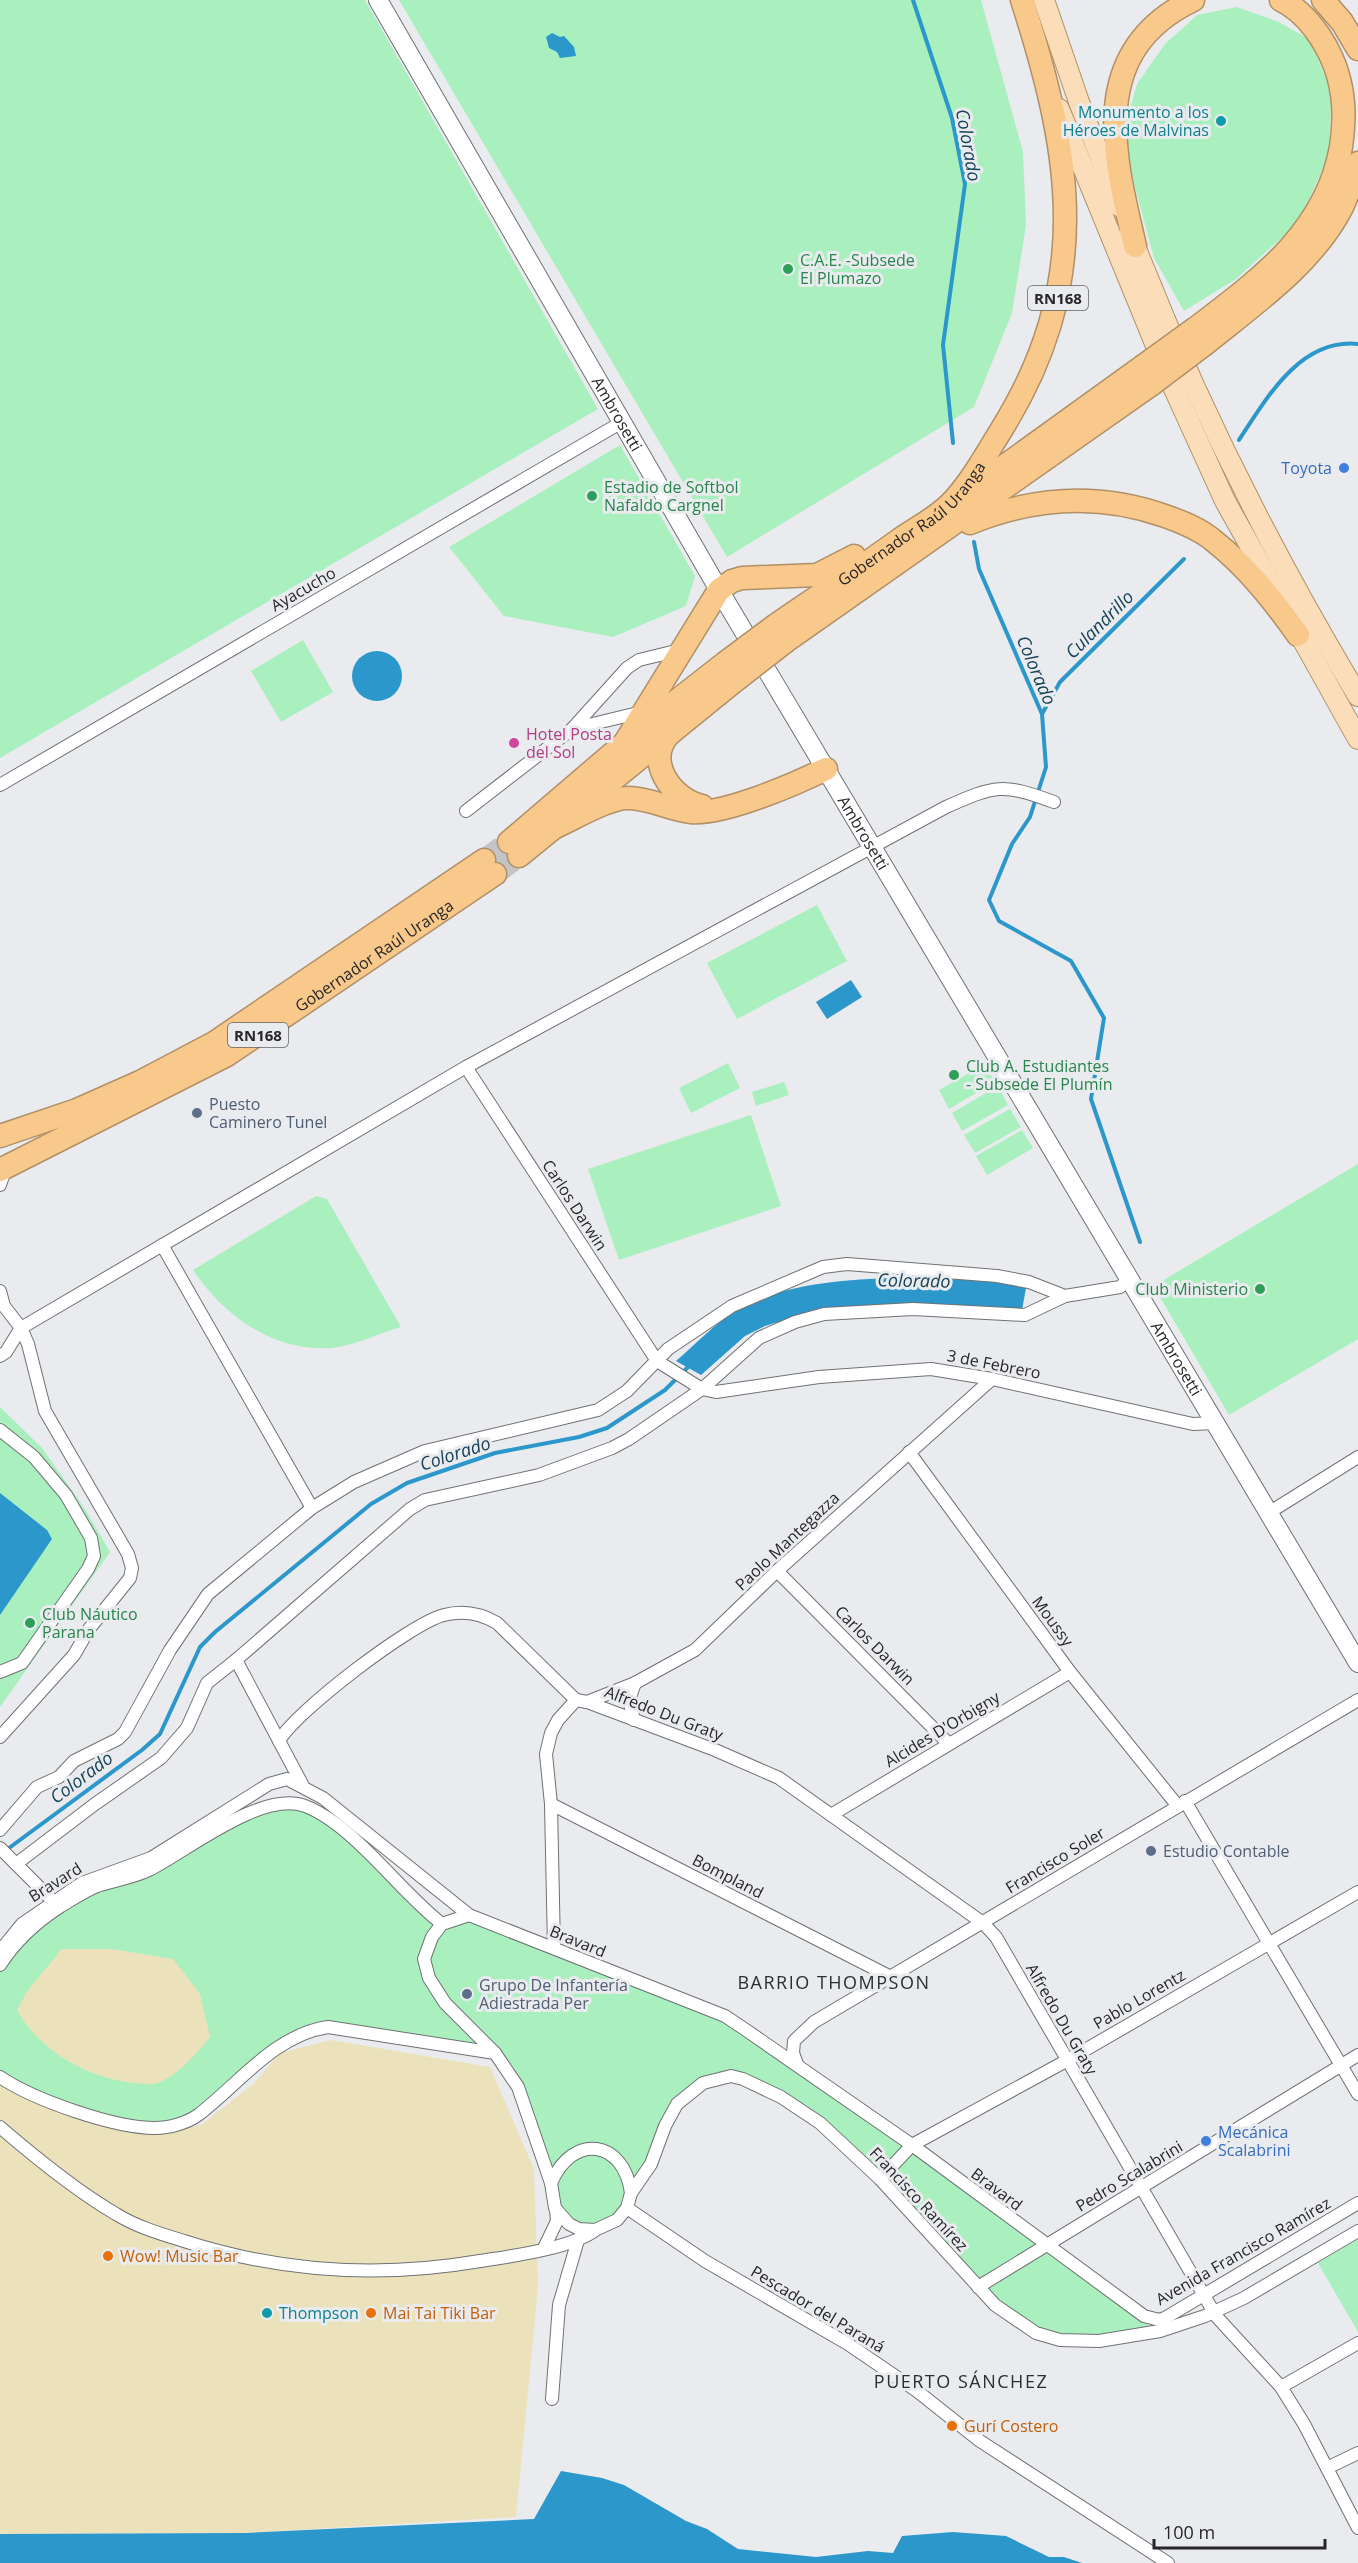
<svg xmlns="http://www.w3.org/2000/svg" width="1358" height="2563" font-family="'Open Sans',sans-serif">
	<style>
		.green { fill: #aaf0be }
		.sand { fill: #ebe2bc }
		.water { fill: #2b97cb }
		.lines { fill: none; stroke-linecap: round; stroke-linejoin: round }
		.stream { stroke: #2b97cb; stroke-width: 4 }
		.highway-tunnel { stroke: #c2c4c6; stroke-width: 22; stroke-dasharray: 22 11; stroke-linecap: butt }
		.street-casing { stroke: #6f7174; stroke-width: 14 }
		.secondary-casing { stroke: #6f7174; stroke-width: 20 }
		.primary-casing { stroke: #b09068; stroke-width: 22 }
		.highway-casing { stroke: #b09068; stroke-width: 25 }
		.street { stroke: #fff; stroke-width: 12 }
		.secondary { stroke: #fff; stroke-width: 18 }
		.primary { stroke: #fbdeb9; stroke-width: 20 }
		.highway { stroke: #f9c88b; stroke-width: 22 }
		.highway-bridge-casing { stroke: #b09068; stroke-width: 25; stroke-linecap: butt }
		.highway-bridge { stroke: #f9c88b; stroke-width: 22 }
		.culture-dot { fill: #0f9aa8; stroke: #e9ebee; stroke-width: 2 }
		.leisure-dot { fill: #2e9e5b; stroke: #e9ebee; stroke-width: 2 }
		.shop-dot { fill: #3f7fe0; stroke: #e9ebee; stroke-width: 2 }
		.hotel-dot { fill: #d1479c; stroke: #e9ebee; stroke-width: 2 }
		.service-dot { fill: #5c6f8a; stroke: #e9ebee; stroke-width: 2 }
		.food-dot { fill: #e8710a; stroke: #e9ebee; stroke-width: 2 }
		.labels { text-anchor: middle; dominant-baseline: central; stroke-width: 6; stroke-linejoin: round; paint-order: stroke }
		.shield { fill: #e9ebee; stroke: #616263; stroke-width: 1.5 }
		.shield-label { font-size: 15px; font-weight: bold; fill: #272728 }
		.culture-label { font-size: 16px; fill: #0d838f; stroke: #e9ebee; text-anchor: end }
		.leisure-label { font-size: 16px; fill: #27864d; stroke: #e9ebee; text-anchor: start }
		.street-label { font-size: 16px; fill: #272728; stroke: #e9ebee }
		.shop-label { font-size: 16px; fill: #366cbe; stroke: #e9ebee; text-anchor: end }
		.hotel-label { font-size: 16px; fill: #b23c85; stroke: #e9ebee; text-anchor: start }
		.service-label { font-size: 16px; fill: #4e5e75; stroke: #e9ebee; text-anchor: start }
		.food-label { font-size: 16px; fill: #c56008; stroke: #e9ebee; text-anchor: start }
		.water-label { font-size: 18px; font-style: italic; fill: #174258; stroke: #e9ebee }
		.neighbourhood-label { font-size: 18px; letter-spacing: 1.5px; fill: #2c2e30; stroke: #e9ebee }
	</style>
	<rect width="100%" height="100%" fill="#e9ebee"/>
	<g class="green">
		<polygon points="0,0 365,0 598,409 0,758"/>
		<polygon points="399,0 981,0 1023,152 1026,225 1012,313 974,407 727,557"/>
		<polygon points="1237,7 1279,22 1309,39 1332,92 1328,156 1299,222 1236,279 1184,311 1154,258 1135,187 1124,130 1137,84 1165,44 1197,15"/>
		<polygon points="620,445 695,576 686,606 613,637 504,616 449,547"/>
		<polygon points="303,640 333,692 281,722 251,671"/>
		<polygon points="817,905 847,961 737,1019 707,963"/>
		<polygon points="728,1063 740,1088 691,1113 679,1088"/>
		<polygon points="985,1064 995,1082 949,1109 939,1090"/>
		<polygon points="784,1082 789,1095 756,1106 752,1092"/>
		<polygon points="998,1086 1008,1105 962,1131 952,1113"/>
		<polygon points="1010,1109 1021,1127 975,1153 964,1135"/>
		<polygon points="751,1115 781,1206 619,1260 588,1169"/>
		<polygon points="1022,1130 1033,1148 987,1175 976,1156"/>
		<polygon points="1358,1164 1358,1339 1229,1415 1160,1297 1162,1281"/>
		<path d="M 316,1196 L 327,1199 L 401,1327 C 380,1333 350,1347 330,1348 C 272,1351 224,1316 193,1270 Z"/>
		<polygon points="0,1407 42,1448 85,1509 110,1552 0,1707"/>
		<polygon points="284,1802 327,1818 442,1924 469,1915 725,2016 1144,2316 1148,2326 1142,2334 1086,2343 1016,2321 843,2144 759,2086 717,2078 677,2104 627,2208 595,2230 561,2217 518,2087 495,2053 307,2030 178,2125 111,2121 0,2077 0,1965 59,1907 225,1826"/>
		<polygon points="1358,2239 1358,2332 1318,2263"/>
	</g>
	<g class="sand">
		<path d="M 62,1949 L 112,1949 L 173,1959 L 200,1994 L 210,2037 C 196,2054 176,2078 154,2084 C 148,2085 140,2083 135,2083 C 90,2079 39,2051 17,2010 L 28,1990 Z"/>
		<polygon points="331,2040 490,2067 534,2169 538,2287 516,2517 246,2533 0,2534 0,2083 73,2115 151,2135 201,2125 253,2084 280,2053"/>
	</g>
	<g class="water">
		<polygon points="552,33 560,37 564,36 574,47 576,56 560,58 557,52 549,48 546,37"/>
		<circle cx="377" cy="676" r="25"/>
		<polygon points="851,980 862,997 827,1019 816,1002"/>
		<path d="M 906,1277 L 995,1281 L 1026,1288 L 1022,1310 L 823,1308 L 765,1326 L 745,1336 L 701,1375 L 676,1361 C 695,1345 714,1324 736,1311 C 788,1281 848,1280 906,1277 Z"/>
		<polygon points="0,1493 47,1530 52,1539 0,1615"/>
		<polygon points="561,2471 602,2478 624,2485 686,2521 707,2529 738,2549 816,2557 868,2551 893,2553 902,2536 953,2532 1006,2536 1049,2557 1064,2557 1082,2563 0,2563 0,2534 246,2533 534,2519"/>
	</g>
	<g class="lines">
		<g class="stream">
			<polyline points="913,0 952,118 965,184 943,345 953,443"/>
			<path d="M 1239,440 C 1266,399 1300,338 1358,344"/>
			<polyline points="974,542 979,569 1042,714 1046,767 1030,817 1012,844 989,900 999,921 1071,961 1104,1018 1091,1099 1140,1242"/>
			<polyline points="1042,714 1060,682 1184,559"/>
			<polyline points="5,1851 142,1750 160,1734 200,1647 215,1632 371,1504 407,1483 495,1453 579,1437 607,1428 665,1390 691,1364"/>
		</g>
		<g class="highway-tunnel">
			<polyline points="484,860 509,842"/>
			<polyline points="495,874 519,856"/>
		</g>
		<defs>
			<g id="street">
				<polyline points="572,729 642,712"/>
				<polyline points="0,785 622,422"/>
				<polyline points="466,811 572,729 627,668 639,660 680,650"/>
				<polyline points="466,1067 657,1361 702,1389 716,1392 819,1377 931,1369 992,1379 1193,1424 1216,1423"/>
				<polyline points="0,1185 6,1167"/>
				<polyline points="162,1245 312,1508"/>
				<polyline points="0,1291 4,1306 21,1328 28,1344 45,1411 128,1554 132,1568 130,1578 89,1629 74,1655 0,1737"/>
				<path d="M 0,1356 L 6,1352 L 21,1328 L 466,1067 L 946,807 C 996,785 1002,783 1054,802"/>
				<polyline points="0,1430 34,1457 66,1495 91,1538 94,1556 88,1569 22,1663 0,1672"/>
				<polyline points="909,1452 1070,1672 1177,1805"/>
				<polyline points="1270,1512 1358,1457"/>
				<polyline points="777,1571 948,1743"/>
				<polyline points="236,1660 302,1784"/>
				<polyline points="576,1700 587,1702 715,1750 779,1778 983,1923 996,1937 1216,2316 1281,2387 1304,2424 1358,2528"/>
				<polyline points="587,1702 635,1683 695,1650 777,1571 992,1379"/>
				<polyline points="634,1720 629,1700 635,1683"/>
				<path d="M 279,1741 C 295,1712 411,1623 444,1615 C 463,1610 480,1613 497,1623 L 576,1700"/>
				<polyline points="1185,1801 1358,2094"/>
				<polyline points="551,1804 891,1977"/>
				<polyline points="831,1815 1070,1672"/>
				<polyline points="0,1830 37,1787 59,1777 74,1761 118,1739 125,1732 170,1650 208,1594 312,1508 354,1482 425,1451 598,1410 627,1391 668,1349 732,1306 823,1267 847,1264 997,1276 1029,1282 1065,1296"/>
				<polyline points="0,1848 58,1906"/>
				<polyline points="16,1864 95,1804 161,1758 187,1728 207,1683 236,1660 410,1509 425,1500 539,1475 612,1448 629,1439 702,1389 759,1338 795,1322 824,1314 913,1309 1025,1315 1065,1296 1120,1287 1130,1278"/>
				<polyline points="469,1915 442,1924 432,1937 424,1959 429,1978 445,2003 495,2053 518,2087 551,2183 555,2208 569,2224 579,2229 595,2230 617,2220 627,2208 631,2193 651,2164 665,2126 677,2104 703,2083 731,2076 743,2079 781,2097 820,2123 880,2179 995,2305 1036,2333 1060,2340 1099,2341 1160,2331 1205,2316 1244,2298 1358,2231"/>
				<polyline points="554,1948 551,1804 546,1754 551,1733 558,1720 576,1700"/>
				<polyline points="0,1951 22,1924 82,1883 151,1858 269,1784 287,1779 323,1798 469,1915 725,2016 743,2028 912,2145 1144,2316 1159,2320 1165,2318 1358,2203"/>
				<path d="M 0,1965 C 16,1940 36,1922 61,1906 C 73,1899 85,1891 97,1886 C 114,1880 133,1878 149,1870 C 188,1850 262,1790 305,1806 C 353,1824 400,1892 442,1924"/>
				<polyline points="797,2064 793,2053 794,2041 814,2022 1358,1700"/>
				<path d="M 0,2077 C 34,2100 114,2128 155,2128 C 169,2128 187,2123 198,2115 C 239,2084 274,2035 328,2027 L 495,2053"/>
				<path d="M 0,2127 C 36,2158 75,2190 116,2214 C 137,2227 161,2234 184,2241 C 280,2272 381,2278 480,2261 C 512,2256 568,2249 594,2231"/>
				<polyline points="880,2179 912,2145 1066,2061 1358,1892"/>
				<path d="M 551,2183 C 573,2132 624,2140 631,2193"/>
				<polyline points="627,2208 705,2261 848,2344 917,2391 980,2441 1168,2563"/>
				<polyline points="544,2248 557,2221 556,2210"/>
				<polyline points="978,2287 1358,2055"/>
				<polyline points="1281,2387 1358,2343"/>
				<polyline points="552,2399 559,2305 578,2240"/>
				<polyline points="1327,2468 1358,2453"/>
			</g>
			<g id="secondary">
				<path id="s1" d="M 378,0 L 719,590 L 1358,1663"/>
			</g>
			<g id="primary">
				<polyline points="1044,0 1079,102 1119,206"/>
				<polyline points="1059,109 1170,380 1225,501 1358,739"/>
				<path d="M 1130,233 C 1192,394 1269,548 1358,696"/>
			</g>
			<g id="highway">
				<polyline points="1323,0 1342,22 1358,49"/>
				<path d="M 1135,246 C 1113,153 1087,51 1193,0"/>
				<path d="M 1196,328 C 1260,279 1326,232 1341,147 C 1345,117 1345,94 1335,66 C 1325,40 1306,12 1281,0"/>
				<path d="M 1205,344 C 1253,305 1313,264 1342,207 C 1349,193 1353,178 1358,163"/>
				<polyline points="967,493 1142,367"/>
				<path d="M 970,523 C 1034,497 1100,493 1165,516 C 1182,522 1200,529 1214,541 C 1248,568 1273,600 1298,635"/>
				<path id="s2" d="M 776,625 C 817,597 859,569 899,540 C 915,529 934,519 948,506 C 969,486 985,456 1000,432 C 1093,284 1073,158 1022,0"/>
				<polyline points="786,641 1152,384"/>
				<path d="M 671,732 C 643,759 671,799 702,806"/>
				<polyline points="624,744 719,590 732,581 742,578 817,575 854,556"/>
				<path d="M 553,828 C 572,820 609,797 629,798 C 650,798 670,810 691,812 C 724,815 795,784 826,769"/>
				<polyline points="509,842 647,724 725,663"/>
				<polyline points="519,856 737,679"/>
				<polyline points="0,1136 77,1110 140,1082 214,1043 484,860"/>
				<path id="s3" d="M 0,1170 L 227,1055 L 495,874"/>
			</g>
		</defs>
		<use href="#street" class="street-casing"/>
		<use href="#secondary" class="secondary-casing"/>
		<use href="#primary" class="primary-casing"/>
		<use href="#highway" class="highway-casing"/>
		<use href="#street" class="street"/>
		<use href="#secondary" class="secondary"/>
		<use href="#primary" class="primary"/>
		<use href="#highway" class="highway"/>
		<defs>
			<g id="highway-bridge">
				<polyline points="1142,367 1196,328"/>
				<polyline points="1152,384 1205,344"/>
				<polyline points="725,663 776,625"/>
				<polyline points="737,679 786,641"/>
			</g>
		</defs>
		<use href="#highway-bridge" class="highway-bridge-casing"/>
		<use href="#highway-bridge" class="highway-bridge"/>
	</g>
	<g class="culture-dot">
		<circle cx="1221" cy="121" r="6"/>
		<circle cx="267" cy="2313" r="6"/>
	</g>
	<g class="leisure-dot">
		<circle cx="788" cy="269" r="6"/>
		<circle cx="592" cy="496" r="6"/>
		<circle cx="954" cy="1075" r="6"/>
		<circle cx="1260" cy="1289" r="6"/>
		<circle cx="30" cy="1623" r="6"/>
	</g>
	<g class="shop-dot">
		<circle cx="1344" cy="468" r="6"/>
		<circle cx="1206" cy="2141" r="6"/>
	</g>
	<circle class="hotel-dot" cx="514" cy="743" r="6"/>
	<g class="service-dot">
		<circle cx="197" cy="1113" r="6"/>
		<circle cx="1151" cy="1851" r="6"/>
		<circle cx="467" cy="1994" r="6"/>
	</g>
	<g class="food-dot">
		<circle cx="108" cy="2256" r="6"/>
		<circle cx="371" cy="2313" r="6"/>
		<circle cx="952" cy="2426" r="6"/>
	</g>
	<g class="labels">
		<g class="shield">
			<rect x="1028" y="286" width="60" height="24" rx="4.5"/>
			<rect x="228" y="1023" width="60" height="24" rx="4.5"/>
		</g>
		<g class="shield-label">
			<text x="1058" y="298">RN168</text>
			<text x="258" y="1035">RN168</text>
		</g>
		<g class="culture-label">
			<text x="1209" y="112">Monumento a los<tspan x="1209" dy="18">Héroes de Malvinas</tspan></text>
			<text x="279" y="2313" text-anchor="start">Thompson</text>
		</g>
		<g class="leisure-label">
			<text x="800" y="260">C.A.E. -Subsede<tspan x="800" dy="18">El Plumazo</tspan></text>
			<text x="604" y="487">Estadio de Softbol<tspan x="604" dy="18">Nafaldo Cargnel</tspan></text>
			<text x="966" y="1066">Club A. Estudiantes<tspan x="966" dy="18">- Subsede El Plumín</tspan></text>
			<text x="1248" y="1289" text-anchor="end">Club Ministerio</text>
			<text x="42" y="1614">Club Náutico<tspan x="42" dy="18">Parana</tspan></text>
		</g>
		<g class="street-label">
			<text stroke="none"><textPath href="#s1" startOffset="478">Ambrosetti</textPath></text>
			<text stroke="none"><textPath href="#s2" startOffset="170">Gobernador Raúl Uranga</textPath></text>
			<text transform="translate(303 589) rotate(-30)">Ayacucho</text>
			<text stroke="none"><textPath href="#s1" startOffset="964">Ambrosetti</textPath></text>
			<text stroke="none"><textPath href="#s3" startOffset="432">Gobernador Raúl Uranga</textPath></text>
			<text transform="translate(575 1205) rotate(57)">Carlos Darwin</text>
			<text stroke="none"><textPath href="#s1" startOffset="1576">Ambrosetti</textPath></text>
			<text transform="translate(994 1364) rotate(11)">3 de Febrero</text>
			<text transform="translate(787 1541) rotate(-43)">Paolo Mantegazza</text>
			<text transform="translate(1053 1621) rotate(54)">Moussy</text>
			<text transform="translate(875 1645) rotate(45)">Carlos Darwin</text>
			<text transform="translate(664 1713) rotate(21)">Alfredo Du Graty</text>
			<text transform="translate(942 1729) rotate(-31)">Alcides D'Orbigny</text>
			<text transform="translate(1055 1860) rotate(-31)">Francisco Soler</text>
			<text transform="translate(728 1876) rotate(27)">Bompland</text>
			<text transform="translate(55 1882) rotate(-32)">Bravard</text>
			<text transform="translate(578 1941) rotate(22)">Bravard</text>
			<text transform="translate(1139 1999) rotate(-30)">Pablo Lorentz</text>
			<text transform="translate(1062 2019) rotate(60)">Alfredo Du Graty</text>
			<text transform="translate(1129 2176) rotate(-31)">Pedro Scalabrini</text>
			<text transform="translate(997 2189) rotate(37)">Bravard</text>
			<text transform="translate(919 2199) rotate(47)">Francisco Ramírez</text>
			<text transform="translate(1243 2251) rotate(-30)">Avenida Francisco Ramírez</text>
			<text transform="translate(818 2309) rotate(31)">Pescador del Paraná</text>
		</g>
		<g class="shop-label">
			<text x="1332" y="468">Toyota</text>
			<text x="1218" y="2132" text-anchor="start">Mecánica<tspan x="1218" dy="18">Scalabrini</tspan></text>
		</g>
		<g class="hotel-label">
			<text x="526" y="734">Hotel Posta<tspan x="526" dy="18">del Sol</tspan></text>
		</g>
		<g class="service-label">
			<text x="209" y="1104">Puesto<tspan x="209" dy="18">Caminero Tunel</tspan></text>
			<text x="1163" y="1851">Estudio Contable</text>
			<text x="479" y="1985">Grupo De Infantería<tspan x="479" dy="18">Adiestrada Per</tspan></text>
		</g>
		<g class="food-label">
			<text x="120" y="2256">Wow! Music Bar</text>
			<text x="383" y="2313">Mai Tai Tiki Bar</text>
			<text x="964" y="2426">Gurí Costero</text>
		</g>
		<g class="water-label">
			<text transform="translate(969 145) rotate(80)">Colorado</text>
			<text transform="translate(1099 624) rotate(-45)">Culandrillo</text>
			<text transform="translate(1037 670) rotate(67)">Colorado</text>
			<text transform="translate(914 1280) rotate(1)">Colorado</text>
			<text transform="translate(455 1453) rotate(-18)">Colorado</text>
			<text transform="translate(81 1777) rotate(-37)">Colorado</text>
		</g>
		<g class="neighbourhood-label">
			<text x="834" y="1982">BARRIO THOMPSON</text>
			<text x="961" y="2381">PUERTO SÁNCHEZ</text>
		</g>
	</g>
	<path d="M1154 2539v9h171v-9" fill="none" stroke="#272728" stroke-width="3"/>
	<text x="1163" y="2539" font-size="18" fill="#272728" stroke="#e9ebee" stroke-width="4.5" paint-order="stroke">100 m</text>
</svg>
